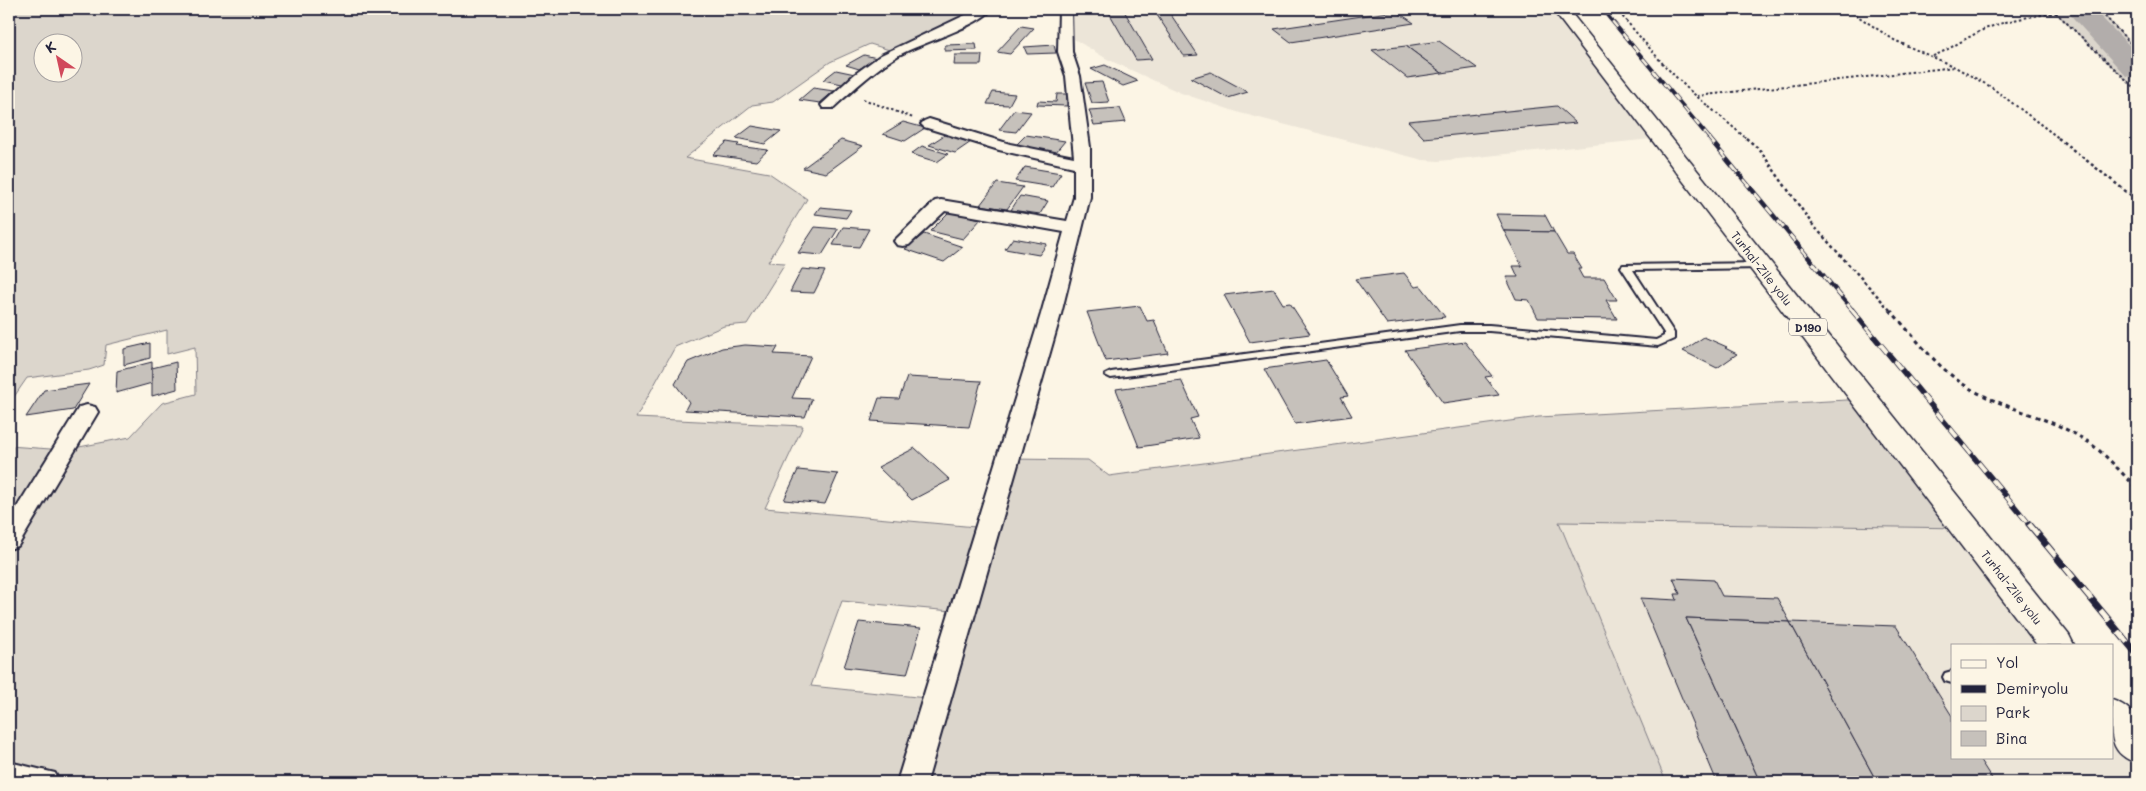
<svg xmlns="http://www.w3.org/2000/svg" width="2146" height="791" font-family="Mali,sans-serif">
	<style>
		.built { fill: #ece5d8 }
		.green { fill: #dcd6cc; stroke: #7f7c84; fill-rule: evenodd }
		.lines { fill: none; stroke-linecap: round; stroke-linejoin: round }
		.river { fill: #b2adab; fill-rule: evenodd }
		.building { fill: #c6c1bb; stroke: #22223b }
		.lane-casing { stroke: #22223b; stroke-width: 4 }
		.street-casing { stroke: #22223b; stroke-width: 4 }
		.primary-casing { stroke: #22223b; stroke-width: 3 }
		.path-far2 { stroke: #22223b; stroke-width: 2; stroke-dasharray: 2.5 2.5; stroke-linecap: butt }
		.path-far1 { stroke: #22223b; stroke-width: 2.5; stroke-dasharray: 3 3; stroke-linecap: butt }
		.path { stroke: #22223b; stroke-width: 3; stroke-dasharray: 4 4; stroke-linecap: butt }
		.lane { fill: #fcf5e5; fill-rule: evenodd }
		.street { fill: #fcf5e5; fill-rule: evenodd }
		.primary { fill: #fcf5e5; fill-rule: evenodd }
		.rail-far3-casing { stroke: #22223b; stroke-width: 4 }
		.rail-far2-casing { stroke: #22223b; stroke-width: 4.5 }
		.rail-far1-casing { stroke: #22223b; stroke-width: 5.5 }
		.rail-casing { stroke: #22223b; stroke-width: 7 }
		.rail-far3 { stroke: #fcf5e5; stroke-width: 2.5; stroke-dasharray: 8; stroke-linecap: butt }
		.rail-far2 { stroke: #fcf5e5; stroke-width: 3; stroke-dasharray: 9; stroke-linecap: butt }
		.rail-far1 { stroke: #fcf5e5; stroke-width: 4; stroke-dasharray: 11; stroke-linecap: butt }
		.rail { stroke: #fcf5e5; stroke-width: 5; stroke-dasharray: 14; stroke-linecap: butt }
		.labels { text-anchor: middle; dominant-baseline: central; stroke-width: 4; stroke-linejoin: round; paint-order: stroke }
		.shield { fill: #fcf5e5; stroke: #63616e; stroke-width: 1 }
		.shield-label { font-size: 11px; font-weight: bold; fill: #22223b }
		.street-label { font-size: 12px; fill: #22223b; stroke: #fcf5e5 }
	</style>
	<rect width="100%" height="100%" fill="#fcf5e5"/>
	<filter id="ink" filterUnits="userSpaceOnUse"><feTurbulence type="fractalNoise" baseFrequency=".02" numOctaves="2"/><feDisplacementMap in="SourceGraphic" scale="10" xChannelSelector="R" yChannelSelector="G"/><feConvolveMatrix kernelMatrix="1 2 1 2 8 2 1 2 1" color-interpolation-filters="sRGB"/></filter>
	<g filter="url(#ink)">
		<g class="built">
			<polygon points="1065,9 1560,9 1661,138 1439,161 1423,160 1240,113 1181,93 1107,59 1064,33"/>
			<polygon points="1559,522 1965,528 2057,645 1952,645 1952,757 2112,757 2112,715 2137,747 2137,782 1666,782"/>
		</g>
		<g class="green">
			<path d="M 9,9 L 986,9 L 975,16 L 896,52 L 870,44 L 830,62 L 773,102 L 752,105 L 685,158 L 769,173 L 807,199 L 768,262 L 785,263 L 747,324 L 724,326 L 675,347 L 636,418 L 803,426 L 765,508 L 987,528 L 1008,459 L 1088,460 L 1109,476 L 1539,417 L 1865,399 L 1965,528 L 1559,522 L 1666,782 L 44,782 L 9,775 L 9,446 L 64,450 L 130,437 L 162,403 L 196,394 L 195,347 L 167,354 L 167,330 L 106,345 L 104,365 L 89,370 L 27,378 L 9,404 ZM 42,42 L 72,42 L 72,72 L 42,72 ZM 842,601 L 962,612 L 936,699 L 811,686 Z"/>
			<polygon points="2052,9 2098,9 2137,50 2137,90"/>
		</g>
		<g class="lines">
			<polygon class="river" points="2065,9 2093,9 2137,53 2137,79 2126,76"/>
		</g>
		<g class="building">
			<polygon points="1107,9 1123,9 1152,59 1136,60"/>
			<polygon points="1153,9 1167,9 1198,55 1184,56"/>
			<polygon points="1275,9 1279,12 1263,14 1256,10"/>
			<polygon points="1396,11 1414,23 1291,42 1274,29"/>
			<polygon points="1021,26 1034,28 1010,54 997,52"/>
			<polygon points="1439,41 1477,68 1442,73 1406,46"/>
			<polygon points="976,44 977,50 945,51 945,45"/>
			<polygon points="1054,45 1056,53 1027,54 1024,47"/>
			<polygon points="1406,46 1442,73 1407,78 1372,50"/>
			<polygon points="864,55 877,58 859,69 846,65"/>
			<polygon points="955,55 982,55 981,65 954,65"/>
			<polygon points="1105,65 1138,81 1123,86 1091,69"/>
			<polygon points="836,70 855,74 842,84 823,80"/>
			<polygon points="1211,72 1248,92 1228,98 1191,78"/>
			<polygon points="1102,82 1109,102 1092,103 1085,83"/>
			<polygon points="813,88 834,91 820,103 799,100"/>
			<polygon points="993,92 1015,94 1009,105 987,104"/>
			<polygon points="1057,94 1067,94 1067,106 1037,105 1038,101 1056,102"/>
			<polygon points="1557,106 1576,123 1424,138 1408,121"/>
			<polygon points="1120,108 1126,122 1094,125 1089,110"/>
			<polygon points="1014,110 1031,112 1016,132 999,130"/>
			<polygon points="903,122 925,128 905,141 883,134"/>
			<polygon points="752,126 781,131 765,144 736,138"/>
			<polygon points="946,134 971,142 955,153 929,145"/>
			<polygon points="1026,135 1065,141 1055,153 1015,146"/>
			<polygon points="841,140 863,146 826,173 803,168"/>
			<polygon points="727,142 739,144 737,146 768,150 756,161 713,155"/>
			<polygon points="922,146 948,154 937,162 911,154"/>
			<polygon points="1025,167 1061,173 1052,187 1015,181"/>
			<polygon points="997,183 1023,187 1007,209 980,205"/>
			<polygon points="1020,196 1048,201 1040,214 1011,210"/>
			<polygon points="820,207 851,210 846,218 815,214"/>
			<polygon points="949,212 981,219 963,239 930,231"/>
			<polygon points="1496,214 1545,215 1554,232 1504,231"/>
			<polygon points="815,227 838,229 822,255 798,253"/>
			<polygon points="843,227 869,229 859,247 833,245"/>
			<polygon points="1504,231 1554,232 1567,254 1573,254 1582,269 1578,269 1583,278 1604,278 1617,300 1606,300 1617,319 1538,318 1529,300 1516,299 1506,277 1518,277 1513,266 1522,266"/>
			<polygon points="924,234 963,247 944,262 905,249"/>
			<polygon points="1013,238 1047,244 1039,255 1005,249"/>
			<polygon points="802,269 825,271 814,293 790,292"/>
			<polygon points="1404,273 1415,287 1421,286 1445,317 1387,324 1355,279"/>
			<polygon points="1274,289 1283,304 1290,303 1310,334 1250,342 1224,295"/>
			<polygon points="1140,306 1147,321 1154,320 1168,353 1106,361 1087,312"/>
			<polygon points="1704,337 1727,347 1725,348 1737,354 1717,368 1683,351"/>
			<polygon points="1465,342 1492,376 1485,377 1499,395 1443,403 1405,350"/>
			<polygon points="150,343 150,358 124,365 124,349"/>
			<polygon points="745,345 778,347 774,354 811,356 792,398 812,399 805,417 685,410 689,402 675,384 688,362 722,348"/>
			<polygon points="1326,360 1348,396 1341,397 1352,416 1295,424 1264,369"/>
			<polygon points="152,362 152,383 116,393 117,371"/>
			<polygon points="176,362 177,389 152,396 152,368"/>
			<polygon points="907,377 981,381 969,427 871,421 879,398 899,399"/>
			<polygon points="1181,380 1198,417 1190,419 1199,438 1139,447 1116,389"/>
			<polygon points="89,384 73,410 26,417 44,390"/>
			<polygon points="915,448 950,480 912,500 878,467"/>
			<polygon points="798,470 838,474 825,504 784,500"/>
			<polygon points="1673,578 1714,580 1722,596 1777,598 1790,622 1686,618 1760,782 1717,782 1640,598 1677,600 1675,594 1680,594"/>
			<polygon points="1686,618 1790,622 1877,782 1760,782"/>
			<polygon points="859,622 921,628 907,674 844,667"/>
			<polygon points="1790,622 1896,626 1952,716 1952,757 1978,757 1994,782 1877,782"/>
		</g>
		<g class="lines">
			<defs>
				<g id="lane">
					<polygon points="1761,263 1764,264 1766,266 1764,268 1633,270 1674,333 1674,339 1658,346 1489,331 1460,331 1111,378 1105,375 1111,372 1460,325 1489,325 1656,340 1664,336 1664,333 1621,267 1623,265"/>
					<polygon points="1952,671 1952,683 1945,681 1943,677 1945,673"/>
				</g>
				<g id="street">
					<path d="M 978,9 L 992,9 C 979,26 921,43 899,55 C 875,69 854,89 833,108 L 823,108 L 821,105 L 855,74 L 881,55 Z"/>
					<polygon points="1059,9 1071,9 1072,52 1080,76 1090,147 1090,197 1061,314 927,782 897,782 1041,314 1064,232 945,211 909,245 903,246 897,245 894,241 935,201 941,200 1067,221 1074,197 1074,167 999,150 924,127 921,124 924,121 929,119 1010,144 1074,157 1066,76 1058,52"/>
					<polygon points="87,405 95,407 98,412 18,546 9,549 9,520 79,407"/>
					<polygon points="9,762 55,773 59,782 9,782"/>
				</g>
				<g id="primary">
					<polygon points="1552,9 1568,9 2069,635 2074,645 2037,645"/>
					<path d="M 2112,700 C 2145,711 2137,734 2137,763 C 2105,753 2112,728 2112,700 Z"/>
				</g>
			</defs>
			<use href="#lane" class="lane-casing"/>
			<use href="#street" class="street-casing"/>
			<use href="#primary" class="primary-casing"/>
			<g class="path-far2">
				<polyline points="1616,9 1664,65 1688,89 1747,139"/>
				<polyline points="1847,9 1894,40 1955,67 1991,87 2060,139"/>
				<polyline points="2052,9 2137,90"/>
				<polyline points="2098,9 2137,50"/>
				<path d="M 1933,56 C 1951,49 1967,37 1985,29 C 2007,20 2032,16 2056,13"/>
				<polyline points="1697,96 1955,67"/>
				<polyline points="863,99 913,118"/>
			</g>
			<g class="path-far1">
				<polyline points="1746,138 1759,149 1812,224 1891,311"/>
				<polyline points="2058,138 2137,200"/>
			</g>
			<path class="path" d="M 1890,310 C 1913,335 1936,367 1966,386 C 2001,408 2044,415 2080,437 C 2102,449 2119,471 2137,488"/>
			<use href="#lane" class="lane"/>
			<use href="#street" class="street"/>
			<use href="#primary" class="primary"/>
			<defs>
				<polyline id="rail-far3" points="1602,9 1710,139"/>
				<polyline id="rail-far2" points="1709,138 1853,311"/>
				<polyline id="rail-far1" points="1852,310 2030,525"/>
				<polyline id="rail" points="2029,524 2137,654"/>
			</defs>
			<use href="#rail-far3" class="rail-far3-casing"/>
			<use href="#rail-far2" class="rail-far2-casing"/>
			<use href="#rail-far1" class="rail-far1-casing"/>
			<use href="#rail" class="rail-casing"/>
			<use href="#rail-far3" class="rail-far3"/>
			<use href="#rail-far2" class="rail-far2"/>
			<use href="#rail-far1" class="rail-far1"/>
			<use href="#rail" class="rail"/>
		</g>
	</g>
	<g class="labels">
		<rect class="shield" x="1789" y="318.5" width="38" height="17" rx="4"/>
		<g class="shield-label">
			<text x="1808" y="327">D190</text>
		</g>
		<g class="street-label">
			<text transform="translate(1762 268) rotate(52)">Turhal-Zile yolu</text>
			<text transform="translate(2012 587) rotate(52)">Turhal-Zile yolu</text>
		</g>
	</g>
	<rect width="2146" height="791" fill="none" stroke="#fcf5e5" stroke-width="30"/>
	<rect x="15" y="15" width="2116" height="761" fill="none" stroke="#22223b" stroke-width="2" filter="url(#ink)"/>
	<rect x="1951" y="644" width="162" height="115" fill="#fcf5e5" stroke="#a5a1a1"/>
	<rect x="1961" y="660" width="25" height="8" fill="#fcf5e5" stroke="#a5a1a1"/>
	<text x="1996" y="668" font-size="15" fill="#22223b">Yol</text>
	<rect x="1961" y="685" width="25" height="8" fill="#22223b" stroke="#a5a1a1"/>
	<text x="1996" y="694" font-size="15" fill="#22223b">Demiryolu</text>
	<rect x="1961" y="706" width="25" height="15" fill="#dcd6cc" stroke="#a5a1a1"/>
	<text x="1996" y="718" font-size="15" fill="#22223b">Park</text>
	<rect x="1961" y="731" width="25" height="15" fill="#c6c1bb" stroke="#a5a1a1"/>
	<text x="1996" y="744" font-size="15" fill="#22223b">Bina</text>
	<g transform="translate(58 58) rotate(326)"><circle r="24" fill="#fcf5e5" stroke="#a5a1a1"/>
	<path d="M0-4L9 19L0 12L-9 19Z" fill="#d1495b"/>
	<text y="-8" font-size="14" font-weight="bold" text-anchor="middle" fill="#22223b">K</text>
	</g>
</svg>
